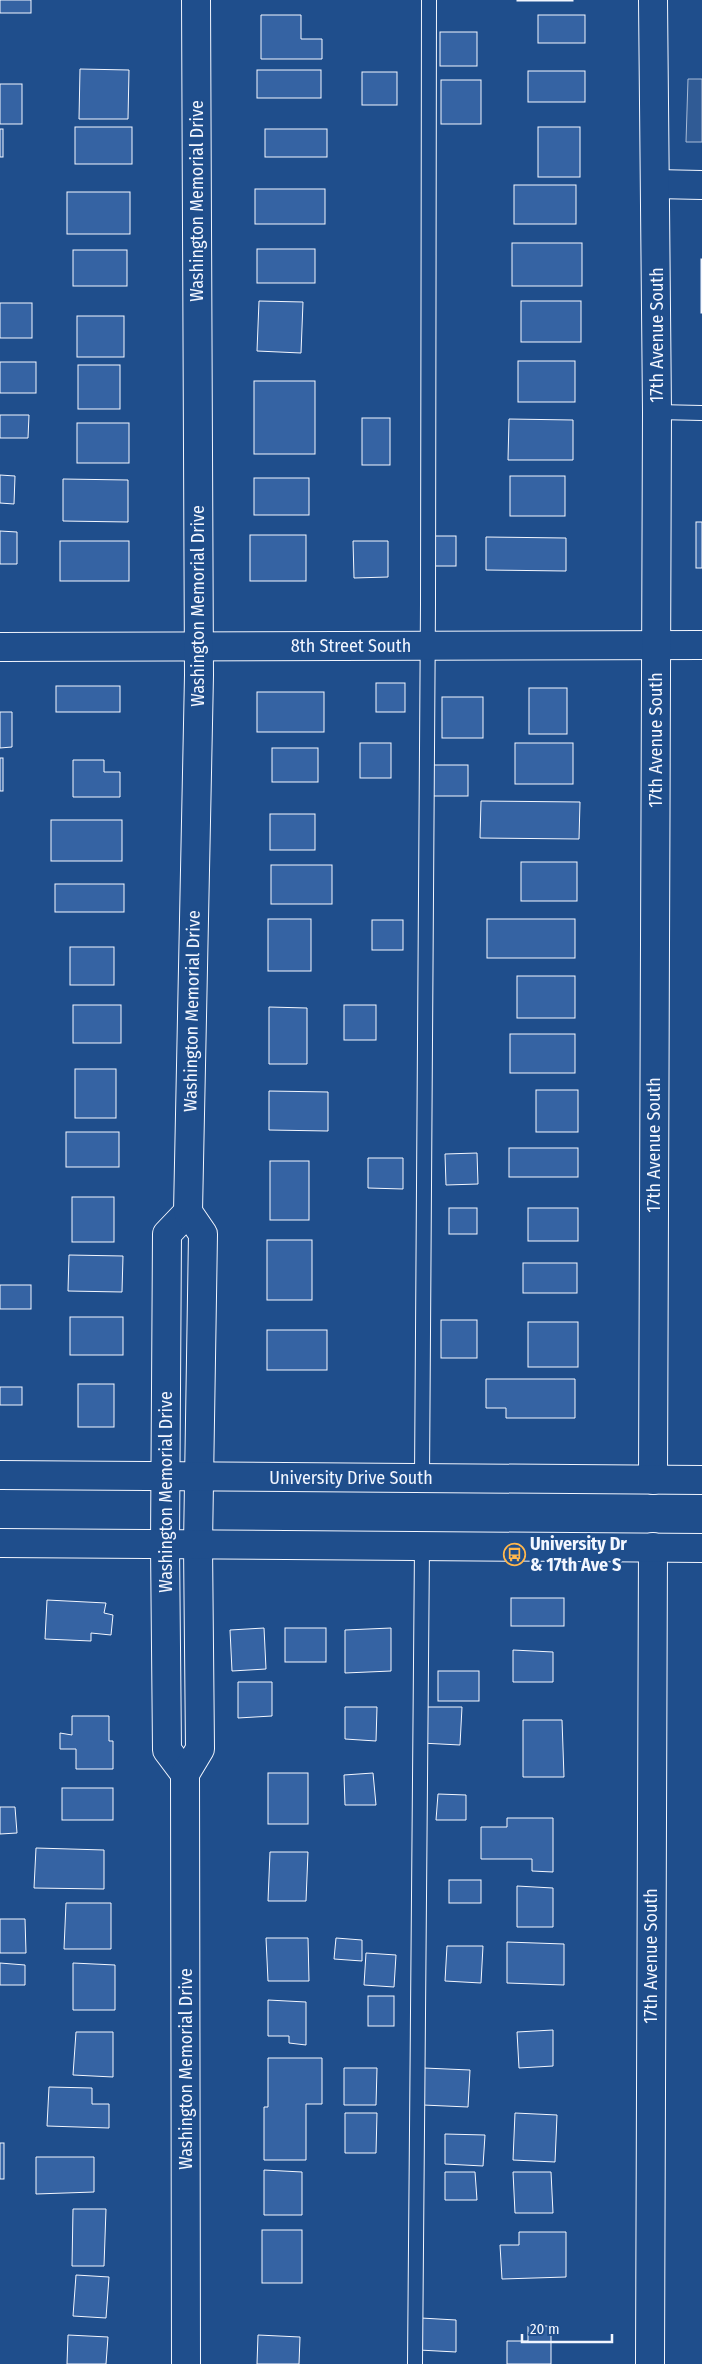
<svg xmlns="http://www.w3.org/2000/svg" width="702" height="2364" font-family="'Fira Sans Condensed',sans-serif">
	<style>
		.built { fill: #305b95; stroke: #a8bbd7 }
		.building { fill: #3563a3; stroke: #f2f6ff }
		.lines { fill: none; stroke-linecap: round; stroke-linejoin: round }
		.service-casing { stroke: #f2f6ff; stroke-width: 16 }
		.minor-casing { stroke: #f2f6ff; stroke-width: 30 }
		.tertiary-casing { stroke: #f2f6ff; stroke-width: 30 }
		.secondary-casing { stroke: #f2f6ff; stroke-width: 30 }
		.service { stroke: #1f4e8c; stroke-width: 14 }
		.minor { stroke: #1f4e8c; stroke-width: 28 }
		.tertiary { stroke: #1f4e8c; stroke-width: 28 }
		.secondary { stroke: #1f4e8c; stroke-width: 28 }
		.labels { text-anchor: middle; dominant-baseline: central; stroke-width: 4; stroke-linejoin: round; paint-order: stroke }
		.street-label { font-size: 18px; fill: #f2f6ff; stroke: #1f4e8c }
		.poi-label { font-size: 18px; font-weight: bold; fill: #f2f6ff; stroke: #1f4e8c; text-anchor: start }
	</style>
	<rect width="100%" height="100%" fill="#1f4e8c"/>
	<polygon class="built" points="688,79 702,79 702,142 686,142"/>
	<g class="building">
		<rect x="0" y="0" width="31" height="13"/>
		<rect x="517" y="0" width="56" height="1"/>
		<polygon points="261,15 301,15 301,39 322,39 322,59 261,59"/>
		<rect x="538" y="15" width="47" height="28"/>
		<rect x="440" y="32" width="37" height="34"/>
		<polygon points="80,69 129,70 128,119 79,119"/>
		<rect x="257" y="70" width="64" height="28"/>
		<rect x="528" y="71" width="57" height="31"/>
		<rect x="362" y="72" width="35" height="33"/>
		<rect x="441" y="80" width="40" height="44"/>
		<rect x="0" y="84" width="22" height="40"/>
		<rect x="75" y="127" width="57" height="37"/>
		<rect x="538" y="127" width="42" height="50"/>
		<rect x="0" y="129" width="3" height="28"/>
		<rect x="265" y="129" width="62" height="28"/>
		<rect x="514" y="185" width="62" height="39"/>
		<rect x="255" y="189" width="70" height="35"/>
		<rect x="67" y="192" width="63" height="42"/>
		<rect x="512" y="243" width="70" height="43"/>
		<rect x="257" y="249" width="58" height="34"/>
		<rect x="73" y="250" width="54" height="36"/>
		<rect x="701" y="259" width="1" height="54"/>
		<polygon points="259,301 303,302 301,353 257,351"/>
		<rect x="521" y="301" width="60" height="41"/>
		<rect x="0" y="303" width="32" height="35"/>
		<rect x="77" y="316" width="47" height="41"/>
		<rect x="518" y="361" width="57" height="41"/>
		<rect x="0" y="362" width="36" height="31"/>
		<rect x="78" y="365" width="42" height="44"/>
		<rect x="254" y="381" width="61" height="73"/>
		<polygon points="0,415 29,415 28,438 0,438"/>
		<rect x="362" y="418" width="28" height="47"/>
		<polygon points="509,419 573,420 573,460 508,460"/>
		<rect x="77" y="423" width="52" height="40"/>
		<polygon points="0,475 15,476 14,504 0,503"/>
		<rect x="510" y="476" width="55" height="40"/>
		<rect x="254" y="478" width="55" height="37"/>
		<polygon points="63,479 128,480 128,522 63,521"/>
		<rect x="696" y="522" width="6" height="46"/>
		<polygon points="0,531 17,532 17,564 0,564"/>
		<rect x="250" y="535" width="56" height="46"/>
		<rect x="432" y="536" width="24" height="30"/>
		<polygon points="486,537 566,538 566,571 486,570"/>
		<rect x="60" y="541" width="69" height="40"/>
		<polygon points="353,541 388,541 388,577 354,578"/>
		<rect x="376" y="683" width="29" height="29"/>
		<rect x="56" y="686" width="64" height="26"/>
		<rect x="529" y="688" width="38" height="46"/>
		<rect x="257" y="692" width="67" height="40"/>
		<rect x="442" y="697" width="41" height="41"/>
		<polygon points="0,712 12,712 12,747 0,748"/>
		<rect x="360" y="743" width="31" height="35"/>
		<rect x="515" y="743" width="58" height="41"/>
		<rect x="272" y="748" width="46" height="34"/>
		<rect x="0" y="758" width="3" height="33"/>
		<polygon points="73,760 104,760 104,772 120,772 120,797 73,797"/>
		<rect x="428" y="765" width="40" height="31"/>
		<polygon points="481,801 580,802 579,839 480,838"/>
		<rect x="270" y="814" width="45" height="36"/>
		<rect x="51" y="820" width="71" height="41"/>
		<rect x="521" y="862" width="56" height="39"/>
		<rect x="271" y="865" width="61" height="39"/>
		<rect x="55" y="884" width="69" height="28"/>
		<rect x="268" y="919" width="43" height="52"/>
		<rect x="487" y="919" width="88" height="39"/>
		<rect x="372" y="920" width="31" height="30"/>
		<rect x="70" y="947" width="44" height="38"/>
		<rect x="517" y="976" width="58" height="42"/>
		<rect x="73" y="1005" width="48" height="38"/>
		<rect x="344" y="1005" width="32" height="35"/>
		<polygon points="269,1007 307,1008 307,1064 269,1064"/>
		<rect x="510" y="1034" width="65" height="39"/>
		<rect x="75" y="1069" width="41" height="49"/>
		<rect x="536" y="1090" width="42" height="42"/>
		<polygon points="269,1091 328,1092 328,1131 269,1130"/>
		<rect x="66" y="1132" width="53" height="35"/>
		<rect x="509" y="1148" width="69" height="29"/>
		<polygon points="477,1153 478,1184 446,1185 445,1154"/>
		<polygon points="368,1158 403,1158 403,1189 368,1188"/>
		<rect x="270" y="1161" width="39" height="59"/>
		<rect x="72" y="1197" width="42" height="45"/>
		<rect x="449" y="1208" width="28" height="26"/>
		<rect x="528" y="1208" width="50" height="33"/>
		<rect x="267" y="1240" width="45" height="60"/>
		<polygon points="69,1255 123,1256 122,1292 68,1291"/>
		<rect x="523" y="1263" width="54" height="30"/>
		<rect x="0" y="1285" width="31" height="24"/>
		<rect x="70" y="1317" width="53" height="38"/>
		<rect x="441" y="1320" width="36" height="38"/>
		<rect x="528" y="1322" width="50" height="45"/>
		<rect x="267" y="1330" width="60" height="40"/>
		<polygon points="486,1379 575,1379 575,1418 506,1418 506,1408 486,1408"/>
		<rect x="78" y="1384" width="36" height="43"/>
		<rect x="0" y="1387" width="22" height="18"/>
		<rect x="511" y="1598" width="53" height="28"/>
		<polygon points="47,1600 106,1603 104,1613 113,1615 111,1635 91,1633 91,1641 45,1639"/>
		<polygon points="264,1628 266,1669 232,1671 230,1630"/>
		<rect x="285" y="1628" width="41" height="34"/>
		<polygon points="391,1628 391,1671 345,1673 345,1630"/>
		<polygon points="513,1650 553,1652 553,1682 513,1682"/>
		<rect x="438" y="1671" width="41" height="30"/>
		<polygon points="238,1682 272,1682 272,1716 238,1718"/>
		<polygon points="345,1707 377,1707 376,1741 345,1739"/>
		<polygon points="423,1707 462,1707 460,1745 421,1743"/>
		<polygon points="72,1716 109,1716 109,1741 113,1741 113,1769 76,1769 76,1749 60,1749 60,1733 72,1735"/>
		<polygon points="523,1720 562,1720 564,1777 523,1777"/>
		<rect x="268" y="1773" width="40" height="51"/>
		<polygon points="373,1773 376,1805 345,1805 344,1775"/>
		<rect x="62" y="1788" width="51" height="32"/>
		<polygon points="438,1794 466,1795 466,1820 436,1820"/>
		<polygon points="0,1807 15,1807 17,1833 0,1834"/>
		<polygon points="507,1818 553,1818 553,1872 532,1871 532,1859 481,1859 481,1827 507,1827"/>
		<polygon points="36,1848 104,1850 104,1889 34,1888"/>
		<polygon points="270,1852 308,1852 306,1901 268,1901"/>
		<rect x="449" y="1880" width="32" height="23"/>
		<polygon points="517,1886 553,1888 553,1927 517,1927"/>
		<polygon points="66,1903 111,1903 111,1949 64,1949"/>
		<polygon points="0,1919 25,1919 26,1953 0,1953"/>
		<polygon points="266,1938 308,1938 309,1981 268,1981"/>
		<polygon points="336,1938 362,1940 362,1961 334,1959"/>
		<polygon points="507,1942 564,1944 564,1985 507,1983"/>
		<polygon points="447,1946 483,1946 481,1983 445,1981"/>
		<polygon points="366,1953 396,1955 394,1987 364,1985"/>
		<polygon points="0,1963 25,1965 25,1985 0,1985"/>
		<polygon points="73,1963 115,1965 115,2010 73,2010"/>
		<rect x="368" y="1996" width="26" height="30"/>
		<polygon points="268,2000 306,2002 306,2045 289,2043 289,2036 268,2036"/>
		<polygon points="553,2030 553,2066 519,2068 517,2032"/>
		<polygon points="76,2032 113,2032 113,2077 73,2075"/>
		<polygon points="268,2058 322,2058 322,2104 306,2104 306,2160 264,2160 264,2107 268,2107"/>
		<polygon points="344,2068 377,2068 376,2105 344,2105"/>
		<polygon points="424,2068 470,2070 468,2107 423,2105"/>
		<polygon points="49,2087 92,2088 92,2104 109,2104 109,2128 47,2126"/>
		<polygon points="345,2113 377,2113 376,2153 345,2153"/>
		<polygon points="515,2113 557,2115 555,2162 513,2160"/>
		<polygon points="445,2134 485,2135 483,2166 445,2164"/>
		<rect x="0" y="2143" width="4" height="36"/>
		<polygon points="36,2157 94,2157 94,2192 36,2194"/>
		<polygon points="264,2170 302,2172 302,2215 264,2215"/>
		<polygon points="445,2172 475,2172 477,2200 445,2200"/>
		<polygon points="513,2172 551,2172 553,2213 515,2213"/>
		<polygon points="73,2209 106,2209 104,2266 72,2266"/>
		<rect x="262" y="2230" width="40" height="53"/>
		<polygon points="519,2232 566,2232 566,2277 502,2279 500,2245 519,2245"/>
		<polygon points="76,2275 109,2277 106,2318 73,2316"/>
		<polygon points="421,2318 456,2320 456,2352 419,2350"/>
		<polygon points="528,2326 551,2326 551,2364 507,2364 507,2341 528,2341"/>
		<polygon points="68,2335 108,2337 106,2364 67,2364"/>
		<polygon points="258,2335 300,2337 299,2364 257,2364"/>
	</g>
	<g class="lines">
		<defs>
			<g id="service">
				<polyline points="657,412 702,413"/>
				<polyline points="422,1478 428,604 429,0"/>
				<polyline points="415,2364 422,1546"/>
			</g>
			<g id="minor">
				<polyline points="656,184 702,185"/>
				<polyline points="0,647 702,645"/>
				<polyline points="653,1480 657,412 653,0"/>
				<polyline points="650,2364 653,1547"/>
			</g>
			<g id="tertiary">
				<polyline points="185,1774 167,1750 165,1545 167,1234 188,1212"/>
				<polyline points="186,2364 185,1774 200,1749 198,1545 203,1234 188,1212 199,675 196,0"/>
			</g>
			<g id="secondary">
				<polyline points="0,1475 702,1480"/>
				<polyline points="0,1543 702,1548"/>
			</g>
		</defs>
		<use href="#service" class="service-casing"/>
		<use href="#minor" class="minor-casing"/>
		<use href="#tertiary" class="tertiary-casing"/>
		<use href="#secondary" class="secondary-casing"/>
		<use href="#service" class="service"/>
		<use href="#minor" class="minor"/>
		<use href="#tertiary" class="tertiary"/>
		<use href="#secondary" class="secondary"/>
	</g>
	<defs>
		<symbol id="bus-ring" viewBox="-11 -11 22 22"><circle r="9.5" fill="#1f4e8c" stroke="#ffb74d" stroke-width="1.5"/><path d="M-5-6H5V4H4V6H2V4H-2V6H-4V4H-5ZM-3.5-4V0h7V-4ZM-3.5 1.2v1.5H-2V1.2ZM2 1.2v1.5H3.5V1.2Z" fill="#ffb74d"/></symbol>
	</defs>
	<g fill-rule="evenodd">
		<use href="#bus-ring" x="502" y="1542" width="25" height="25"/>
	</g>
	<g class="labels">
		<g class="street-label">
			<text transform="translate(197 201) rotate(-90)">Washington Memorial Drive</text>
			<text transform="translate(657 335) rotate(-90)">17th Avenue South</text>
			<text transform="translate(198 606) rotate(-90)">Washington Memorial Drive</text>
			<text x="351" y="646">8th Street South</text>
			<text transform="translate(656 740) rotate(-90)">17th Avenue South</text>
			<text transform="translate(192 1011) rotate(-89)">Washington Memorial Drive</text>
			<text transform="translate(654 1145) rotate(-90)">17th Avenue South</text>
			<text x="351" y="1478">University Drive South</text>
			<text transform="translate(166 1492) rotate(-90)">Washington Memorial Drive</text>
			<text transform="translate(651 1956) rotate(-90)">17th Avenue South</text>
			<text transform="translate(186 2069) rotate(-90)">Washington Memorial Drive</text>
		</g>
		<g class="poi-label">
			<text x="530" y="1544">University Dr<tspan x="530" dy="21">&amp; 17th Ave S</tspan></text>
		</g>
	</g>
	<path d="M522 2334v8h90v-8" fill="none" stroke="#f2f6ff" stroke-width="2.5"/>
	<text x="530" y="2334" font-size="15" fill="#f2f6ff" stroke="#1f4e8c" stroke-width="4" paint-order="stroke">20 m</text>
</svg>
